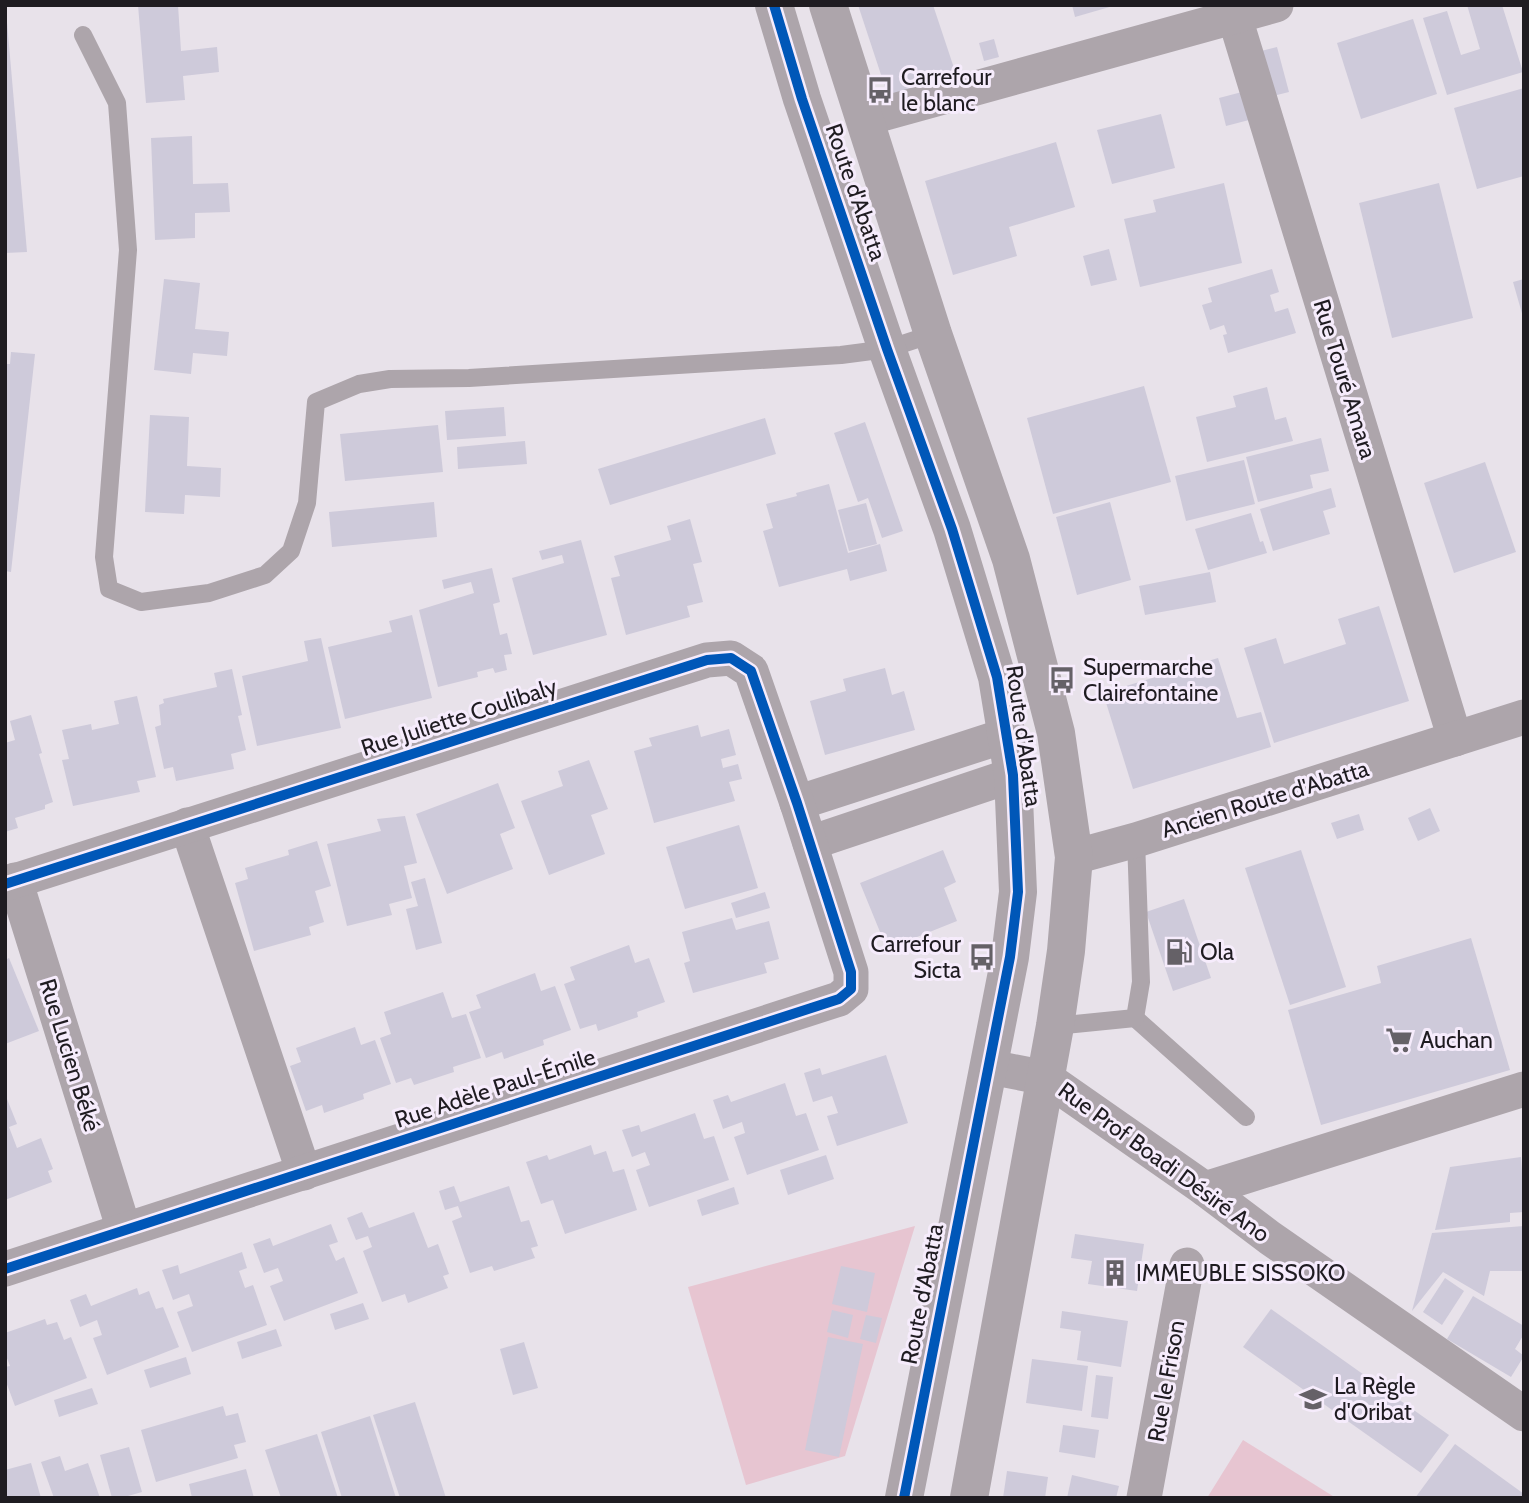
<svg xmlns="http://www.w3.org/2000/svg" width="1529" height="1503" font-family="Cabin,sans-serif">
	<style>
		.grass { fill: #e7c5d1 }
		.building { fill: #cecada }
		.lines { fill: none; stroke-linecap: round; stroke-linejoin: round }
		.service { stroke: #ada5ab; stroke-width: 18 }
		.minor { stroke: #ada5ab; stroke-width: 35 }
		.tertiary { stroke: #ada5ab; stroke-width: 38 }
		.cycleway-casing { stroke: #f6ecfc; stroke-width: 15 }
		.cycleway { stroke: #0057b8; stroke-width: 10 }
		.labels { text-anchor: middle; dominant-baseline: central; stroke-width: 6; stroke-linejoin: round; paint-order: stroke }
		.poi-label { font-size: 23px; fill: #1f1c21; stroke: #f6ecfc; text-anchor: start }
		.street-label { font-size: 23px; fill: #1f1c21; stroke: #f6ecfc }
	</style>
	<rect width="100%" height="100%" fill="#e8e2ea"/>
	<g class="grass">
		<polygon points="915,1226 845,1456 746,1485 688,1287"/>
		<polygon points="1243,1440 1336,1498 1207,1498"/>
	</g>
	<g class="building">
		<polygon points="138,5 178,5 181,51 217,47 219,72 183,76 185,100 146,103"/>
		<polygon points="858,5 933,5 962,92 892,108"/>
		<polygon points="1072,5 1113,5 1113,6 1075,17"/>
		<polygon points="1467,5 1502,5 1523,72 1447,95 1423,18 1447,11 1461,55 1480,49"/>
		<polygon points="1413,19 1437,94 1361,119 1337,43"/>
		<polygon points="5,22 7,22 27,252 5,253"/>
		<polygon points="994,39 999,57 984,61 979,43"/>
		<polygon points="1277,47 1289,92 1269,97 1257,52"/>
		<polygon points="1524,88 1524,176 1477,189 1454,108"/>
		<polygon points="1242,92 1249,120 1226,126 1219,98"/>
		<polygon points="1161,114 1175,168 1112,184 1097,130"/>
		<polygon points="192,136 193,184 228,183 230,212 195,213 195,238 155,240 151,138"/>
		<polygon points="1056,142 1075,207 1009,227 1017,256 953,275 925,181"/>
		<polygon points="1224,183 1242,263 1140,287 1124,219 1156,212 1153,200"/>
		<polygon points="1439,183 1473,318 1392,338 1359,203"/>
		<polygon points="1109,249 1117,280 1091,286 1083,256"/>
		<polygon points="1272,269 1279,292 1270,295 1275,312 1288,308 1296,333 1228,353 1223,335 1227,334 1224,325 1210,330 1202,305 1212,302 1208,288"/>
		<polygon points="164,279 200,283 195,329 229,332 227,356 193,353 191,374 154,370"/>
		<polygon points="1524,279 1524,316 1523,317 1513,282"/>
		<polygon points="11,352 35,354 11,572 5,571 5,364 10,364"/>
		<polygon points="1144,386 1171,482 1053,514 1027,418"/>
		<polygon points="1267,387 1275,420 1286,417 1293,441 1207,462 1196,417 1236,407 1233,396"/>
		<polygon points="504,407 506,436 447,440 445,411"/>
		<polygon points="150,415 189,417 187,466 221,468 220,497 185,495 184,514 145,512"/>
		<polygon points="765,418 776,454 610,505 598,469"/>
		<polygon points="865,422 903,531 882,538 868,498 858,502 834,433"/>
		<polygon points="438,425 443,472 345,481 340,434"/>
		<polygon points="1321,438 1329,471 1310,475 1313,488 1258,502 1246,457"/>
		<polygon points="525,441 527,464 458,469 457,447"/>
		<polygon points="1244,460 1255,504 1186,521 1175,476"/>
		<polygon points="1485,462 1516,552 1454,573 1424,483"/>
		<polygon points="829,484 848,553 880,544 887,571 850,581 847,569 779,587 763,531 773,528 766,504 797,496 796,493"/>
		<polygon points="1331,488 1336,507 1323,511 1330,534 1273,551 1260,509"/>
		<polygon points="434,502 437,537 332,547 329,512"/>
		<polygon points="1110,502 1131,580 1077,595 1056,517"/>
		<polygon points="866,503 877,544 849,551 838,510"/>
		<polygon points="1251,513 1260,542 1263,541 1267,553 1208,570 1195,529"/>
		<polygon points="690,519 702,562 693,564 703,602 687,606 690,617 626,635 611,578 620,576 614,556 671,540 667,526"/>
		<polygon points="581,540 607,635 533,655 512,578 564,563 562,555 542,560 539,551"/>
		<polygon points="492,568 500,602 493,604 500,635 507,633 512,654 504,655 507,670 495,673 493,668 477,672 478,677 438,687 419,610 474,593 471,582 444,589 442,580"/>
		<polygon points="1210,572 1216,602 1145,615 1139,586"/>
		<polygon points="1379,606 1409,701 1274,743 1244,648 1276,638 1284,664 1346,644 1338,619"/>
		<polygon points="412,615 432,698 345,719 328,647 392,632 389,621"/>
		<polygon points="321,638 341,728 257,746 242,676 308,661 304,641"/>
		<polygon points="1218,658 1237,718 1261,712 1271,747 1133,789 1103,693"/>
		<polygon points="885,668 892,695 904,691 915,730 825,755 810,701 846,691 843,679"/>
		<polygon points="232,669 242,715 238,716 246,750 231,754 234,769 176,781 173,767 164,769 155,727 161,725 159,705 164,703 163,699 217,687 214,673"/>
		<polygon points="137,696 156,777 137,781 140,792 73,806 62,760 69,759 62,730 91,724 92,730 119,724 114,701"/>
		<polygon points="31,715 42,753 39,754 53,802 45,805 45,809 15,818 18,828 5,832 5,743 15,740 10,721"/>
		<polygon points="698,725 701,737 729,729 736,755 721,759 723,768 738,764 742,779 729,782 735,801 654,823 634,751 652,746 649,738"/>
		<polygon points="589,760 608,809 591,815 605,854 549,875 521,801 563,786 558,771"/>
		<polygon points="498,783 515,828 500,834 513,869 447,894 416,814"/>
		<polygon points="1430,808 1440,831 1418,841 1408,818"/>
		<polygon points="1359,814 1364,830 1337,839 1331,823"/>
		<polygon points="405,816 417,863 404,866 412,898 389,904 392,915 347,926 327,844 381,831 377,819"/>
		<polygon points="739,825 758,888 685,909 666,847"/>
		<polygon points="317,841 331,886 315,891 324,922 309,927 311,935 254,951 235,883 248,879 245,868 289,855 288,850"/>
		<polygon points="943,850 956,882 944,888 957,921 887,949 860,883"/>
		<polygon points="1301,850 1346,987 1290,1005 1245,868"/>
		<polygon points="425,878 442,943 416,950 406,909 418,906 411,882"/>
		<polygon points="765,892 770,908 736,918 731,903"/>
		<polygon points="1184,899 1211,978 1173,991 1146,912"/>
		<polygon points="732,918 736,930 769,921 779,959 764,963 767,973 693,993 684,963 690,961 682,932"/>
		<polygon points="1471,938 1510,1070 1321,1125 1288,1010 1381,983 1377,966"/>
		<polygon points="629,945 635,963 649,958 665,1002 637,1012 638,1017 598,1031 596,1024 580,1029 564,984 575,980 570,967"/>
		<polygon points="9,958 39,1031 5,1044 5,960"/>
		<polygon points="535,973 541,991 555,986 571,1030 543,1040 544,1045 504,1059 502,1052 486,1058 469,1012 481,1008 476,995"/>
		<polygon points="443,992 452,1018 466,1014 481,1058 453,1067 454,1072 414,1085 411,1078 396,1083 380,1038 391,1034 384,1012"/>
		<polygon points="355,1027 361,1045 375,1040 391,1084 363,1094 364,1099 324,1113 322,1105 306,1111 290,1066 301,1062 296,1048"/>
		<polygon points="886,1055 908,1123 837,1146 827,1116 838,1113 832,1096 813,1102 804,1073 820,1068 822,1075"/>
		<polygon points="785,1083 796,1116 806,1113 819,1150 747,1175 734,1137 745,1133 742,1122 723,1129 713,1100 728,1095 731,1102"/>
		<polygon points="5,1094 17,1124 9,1127 17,1148 41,1138 53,1169 48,1171 52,1182 5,1200"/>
		<polygon points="695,1113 704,1139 714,1136 729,1180 649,1207 636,1170 650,1165 645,1152 632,1157 622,1130 639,1125 641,1132"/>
		<polygon points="591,1145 594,1155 606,1151 613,1172 624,1169 637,1210 565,1234 553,1200 541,1204 526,1162 547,1155 549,1160"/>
		<polygon points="826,1155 834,1179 788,1195 780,1170"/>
		<polygon points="1521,1157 1522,1172 1524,1172 1524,1212 1510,1213 1510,1222 1435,1230 1450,1167"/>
		<polygon points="454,1186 460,1202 509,1186 521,1222 529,1220 538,1246 531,1248 535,1258 494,1271 492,1266 470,1273 452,1221 462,1217 458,1206 445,1210 439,1191"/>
		<polygon points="734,1187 739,1204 702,1216 697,1200"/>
		<polygon points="362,1212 369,1228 414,1212 428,1248 438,1244 449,1274 443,1276 448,1288 408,1303 405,1294 382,1302 363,1251 372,1247 368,1236 356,1240 347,1218"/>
		<polygon points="331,1224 338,1242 329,1245 336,1261 344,1257 358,1293 284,1321 270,1286 283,1281 278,1268 264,1273 253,1244 270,1238 273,1246"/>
		<polygon points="1524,1226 1524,1271 1490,1271 1484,1296 1443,1272 1412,1311 1432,1233"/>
		<polygon points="1075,1234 1144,1244 1137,1291 1088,1284 1092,1261 1071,1258"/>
		<polygon points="242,1252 247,1268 239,1271 245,1288 253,1285 267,1325 192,1352 177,1312 193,1306 189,1294 173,1300 162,1270 178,1265 180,1274"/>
		<polygon points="841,1266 875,1273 867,1312 832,1304"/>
		<polygon points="1445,1278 1464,1291 1442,1325 1423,1312"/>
		<polygon points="137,1288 139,1295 149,1291 156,1309 163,1307 179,1347 107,1375 93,1338 102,1335 97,1320 80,1327 70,1300 86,1294 91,1306"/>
		<polygon points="1473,1296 1524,1326 1524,1334 1515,1349 1524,1356 1511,1377 1447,1339"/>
		<polygon points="363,1303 369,1319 335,1330 330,1314"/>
		<polygon points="1271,1309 1449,1435 1421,1473 1243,1347"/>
		<polygon points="832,1310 853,1315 848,1338 827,1332"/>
		<polygon points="1062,1311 1128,1321 1121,1367 1077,1360 1081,1331 1060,1328"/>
		<polygon points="866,1315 882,1318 876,1343 860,1339"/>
		<polygon points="45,1319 47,1325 57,1322 64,1340 71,1337 87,1378 15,1406 5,1379 5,1367 10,1366 5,1353 5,1333"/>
		<polygon points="276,1329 282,1346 242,1359 237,1342"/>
		<polygon points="828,1337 863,1344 839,1457 805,1450"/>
		<polygon points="524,1342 538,1388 513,1395 500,1349"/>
		<polygon points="186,1357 191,1374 150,1388 144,1370"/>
		<polygon points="1032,1359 1088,1366 1082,1411 1026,1403"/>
		<polygon points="1096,1375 1113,1377 1108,1419 1091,1417"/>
		<polygon points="92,1388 98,1404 59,1417 54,1400"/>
		<polygon points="415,1402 446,1498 400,1498 373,1415"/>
		<polygon points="223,1406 226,1416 238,1413 246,1442 234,1445 238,1458 156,1482 141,1430"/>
		<polygon points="370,1416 396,1498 342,1498 321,1432"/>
		<polygon points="1063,1425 1099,1430 1095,1458 1059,1452"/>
		<polygon points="317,1434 338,1498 281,1498 265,1450"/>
		<polygon points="1455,1444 1524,1494 1524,1498 1415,1498"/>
		<polygon points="129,1447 142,1492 121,1498 112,1498 100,1455"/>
		<polygon points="60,1456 65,1471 88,1463 100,1498 54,1498 41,1462"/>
		<polygon points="31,1463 41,1498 6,1498 5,1470"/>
		<polygon points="246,1469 254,1498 192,1498 189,1484"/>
		<polygon points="1007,1471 1048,1477 1045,1498 1003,1498"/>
		<polygon points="1072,1475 1119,1486 1116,1498 1067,1498"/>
	</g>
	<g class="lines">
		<g class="service">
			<polyline points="83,35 117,103 128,250 104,557 109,589 141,602 209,593 265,575 291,551 307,503 316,402 359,384 390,379 469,378 841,355 887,349 933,334"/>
			<polyline points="1135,1018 1246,1117"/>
			<polyline points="1055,1026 1135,1018 1141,982 1136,840"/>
		</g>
		<g class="minor">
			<polyline points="1235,18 1455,739"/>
			<polyline points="864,119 1276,5"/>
			<polyline points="797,803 1007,735"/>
			<polyline points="187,825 304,1173"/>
			<polyline points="810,843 1013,775"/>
			<polyline points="1074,857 1136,840 1524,717"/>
			<polyline points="15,880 124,1230"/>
			<polyline points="5,884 707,660 731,658 751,671 797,803 851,972 851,989 839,999 5,1269"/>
			<polyline points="990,1067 1046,1078 1205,1189 1270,1238 1524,1414"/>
			<polyline points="1205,1189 1524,1089"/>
			<polyline points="1144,1498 1187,1265"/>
		</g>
		<g class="tertiary">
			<polyline points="774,5 802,99 887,349 952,529 997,677 1013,775 1018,892 1010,957 904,1498"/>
			<polyline points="828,5 933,334 1011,559 1056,733 1074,857 1066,951 1055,1026 969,1498"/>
		</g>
		<defs>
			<g id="cycleway">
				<polyline points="774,5 802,99 887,349 952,529 997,677 1013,775 1018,892 1010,957 904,1498"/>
				<polyline points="5,884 707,660 731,658 751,671 797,803 851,972 851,989 839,999 5,1269"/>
			</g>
		</defs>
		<use href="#cycleway" class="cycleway-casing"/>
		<use href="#cycleway" class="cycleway"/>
	</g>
	<defs>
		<symbol id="bus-bare" viewBox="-9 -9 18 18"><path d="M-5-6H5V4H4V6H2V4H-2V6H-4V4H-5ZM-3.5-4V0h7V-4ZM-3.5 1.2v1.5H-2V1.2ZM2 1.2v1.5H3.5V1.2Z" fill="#656167" stroke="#f6ecfc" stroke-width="2.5" paint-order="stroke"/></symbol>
		<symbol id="fuel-bare" viewBox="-9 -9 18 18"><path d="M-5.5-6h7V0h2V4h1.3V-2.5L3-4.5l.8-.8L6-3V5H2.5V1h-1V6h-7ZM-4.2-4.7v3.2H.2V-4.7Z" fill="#656167" stroke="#f6ecfc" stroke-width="2.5" paint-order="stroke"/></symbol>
		<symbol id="supermarket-bare" viewBox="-9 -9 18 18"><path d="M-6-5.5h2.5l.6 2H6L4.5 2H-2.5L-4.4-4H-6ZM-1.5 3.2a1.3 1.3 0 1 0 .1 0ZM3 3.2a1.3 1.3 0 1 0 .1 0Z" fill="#656167" stroke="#f6ecfc" stroke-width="2.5" paint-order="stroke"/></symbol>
		<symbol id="building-bare" viewBox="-9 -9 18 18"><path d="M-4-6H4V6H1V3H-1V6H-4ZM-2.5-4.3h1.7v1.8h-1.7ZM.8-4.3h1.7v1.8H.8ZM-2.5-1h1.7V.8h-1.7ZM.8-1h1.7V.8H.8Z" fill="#656167" stroke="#f6ecfc" stroke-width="2.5" paint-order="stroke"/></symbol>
		<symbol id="school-bare" viewBox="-9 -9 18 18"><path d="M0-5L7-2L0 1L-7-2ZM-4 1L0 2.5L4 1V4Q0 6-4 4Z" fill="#656167" stroke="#f6ecfc" stroke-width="2.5" paint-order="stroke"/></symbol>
	</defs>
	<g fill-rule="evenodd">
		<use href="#bus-bare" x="861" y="71" width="38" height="38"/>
		<use href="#bus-bare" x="1043" y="661" width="38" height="38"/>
		<use href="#fuel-bare" x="1160" y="933" width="38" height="38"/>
		<use href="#bus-bare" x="963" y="938" width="38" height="38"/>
		<use href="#supermarket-bare" x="1380" y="1021" width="38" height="38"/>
		<use href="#building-bare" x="1096" y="1254" width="38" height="38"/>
		<use href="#school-bare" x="1294" y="1380" width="38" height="38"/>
	</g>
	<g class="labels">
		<g class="poi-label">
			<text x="901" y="77">Carrefour<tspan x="901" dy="26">le blanc</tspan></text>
			<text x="1083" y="667">Supermarche<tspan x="1083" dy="26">Clairefontaine</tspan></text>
			<text x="961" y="944" text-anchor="end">Carrefour<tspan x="961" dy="26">Sicta</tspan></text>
			<text x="1200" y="952">Ola</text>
			<text x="1420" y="1040">Auchan</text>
			<text x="1136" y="1273">IMMEUBLE SISSOKO</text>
			<text x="1334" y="1386">La Règle<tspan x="1334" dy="26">d'Oribat</tspan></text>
		</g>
		<g class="street-label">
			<text transform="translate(856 192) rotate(71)">Route d'Abatta</text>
			<text transform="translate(1345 379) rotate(73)">Rue Touré Amara</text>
			<text transform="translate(459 717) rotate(-18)">Rue Juliette Coulibaly</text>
			<text transform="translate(1024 736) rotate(82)">Route d'Abatta</text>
			<text transform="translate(1265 799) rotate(-17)">Ancien Route d'Abatta</text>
			<text transform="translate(70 1055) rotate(73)">Rue Lucien Béké</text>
			<text transform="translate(495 1088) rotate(-18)">Rue Adèle Paul-Émile</text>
			<text transform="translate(1164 1162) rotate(36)">Rue Prof Boadi Désiré Ano</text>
			<text transform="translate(922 1294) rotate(-79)">Route d'Abatta</text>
			<text transform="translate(1166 1381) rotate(-80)">Rue le Frison</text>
		</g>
	</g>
	<rect width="1529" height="1503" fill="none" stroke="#1f1c21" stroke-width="14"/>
</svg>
